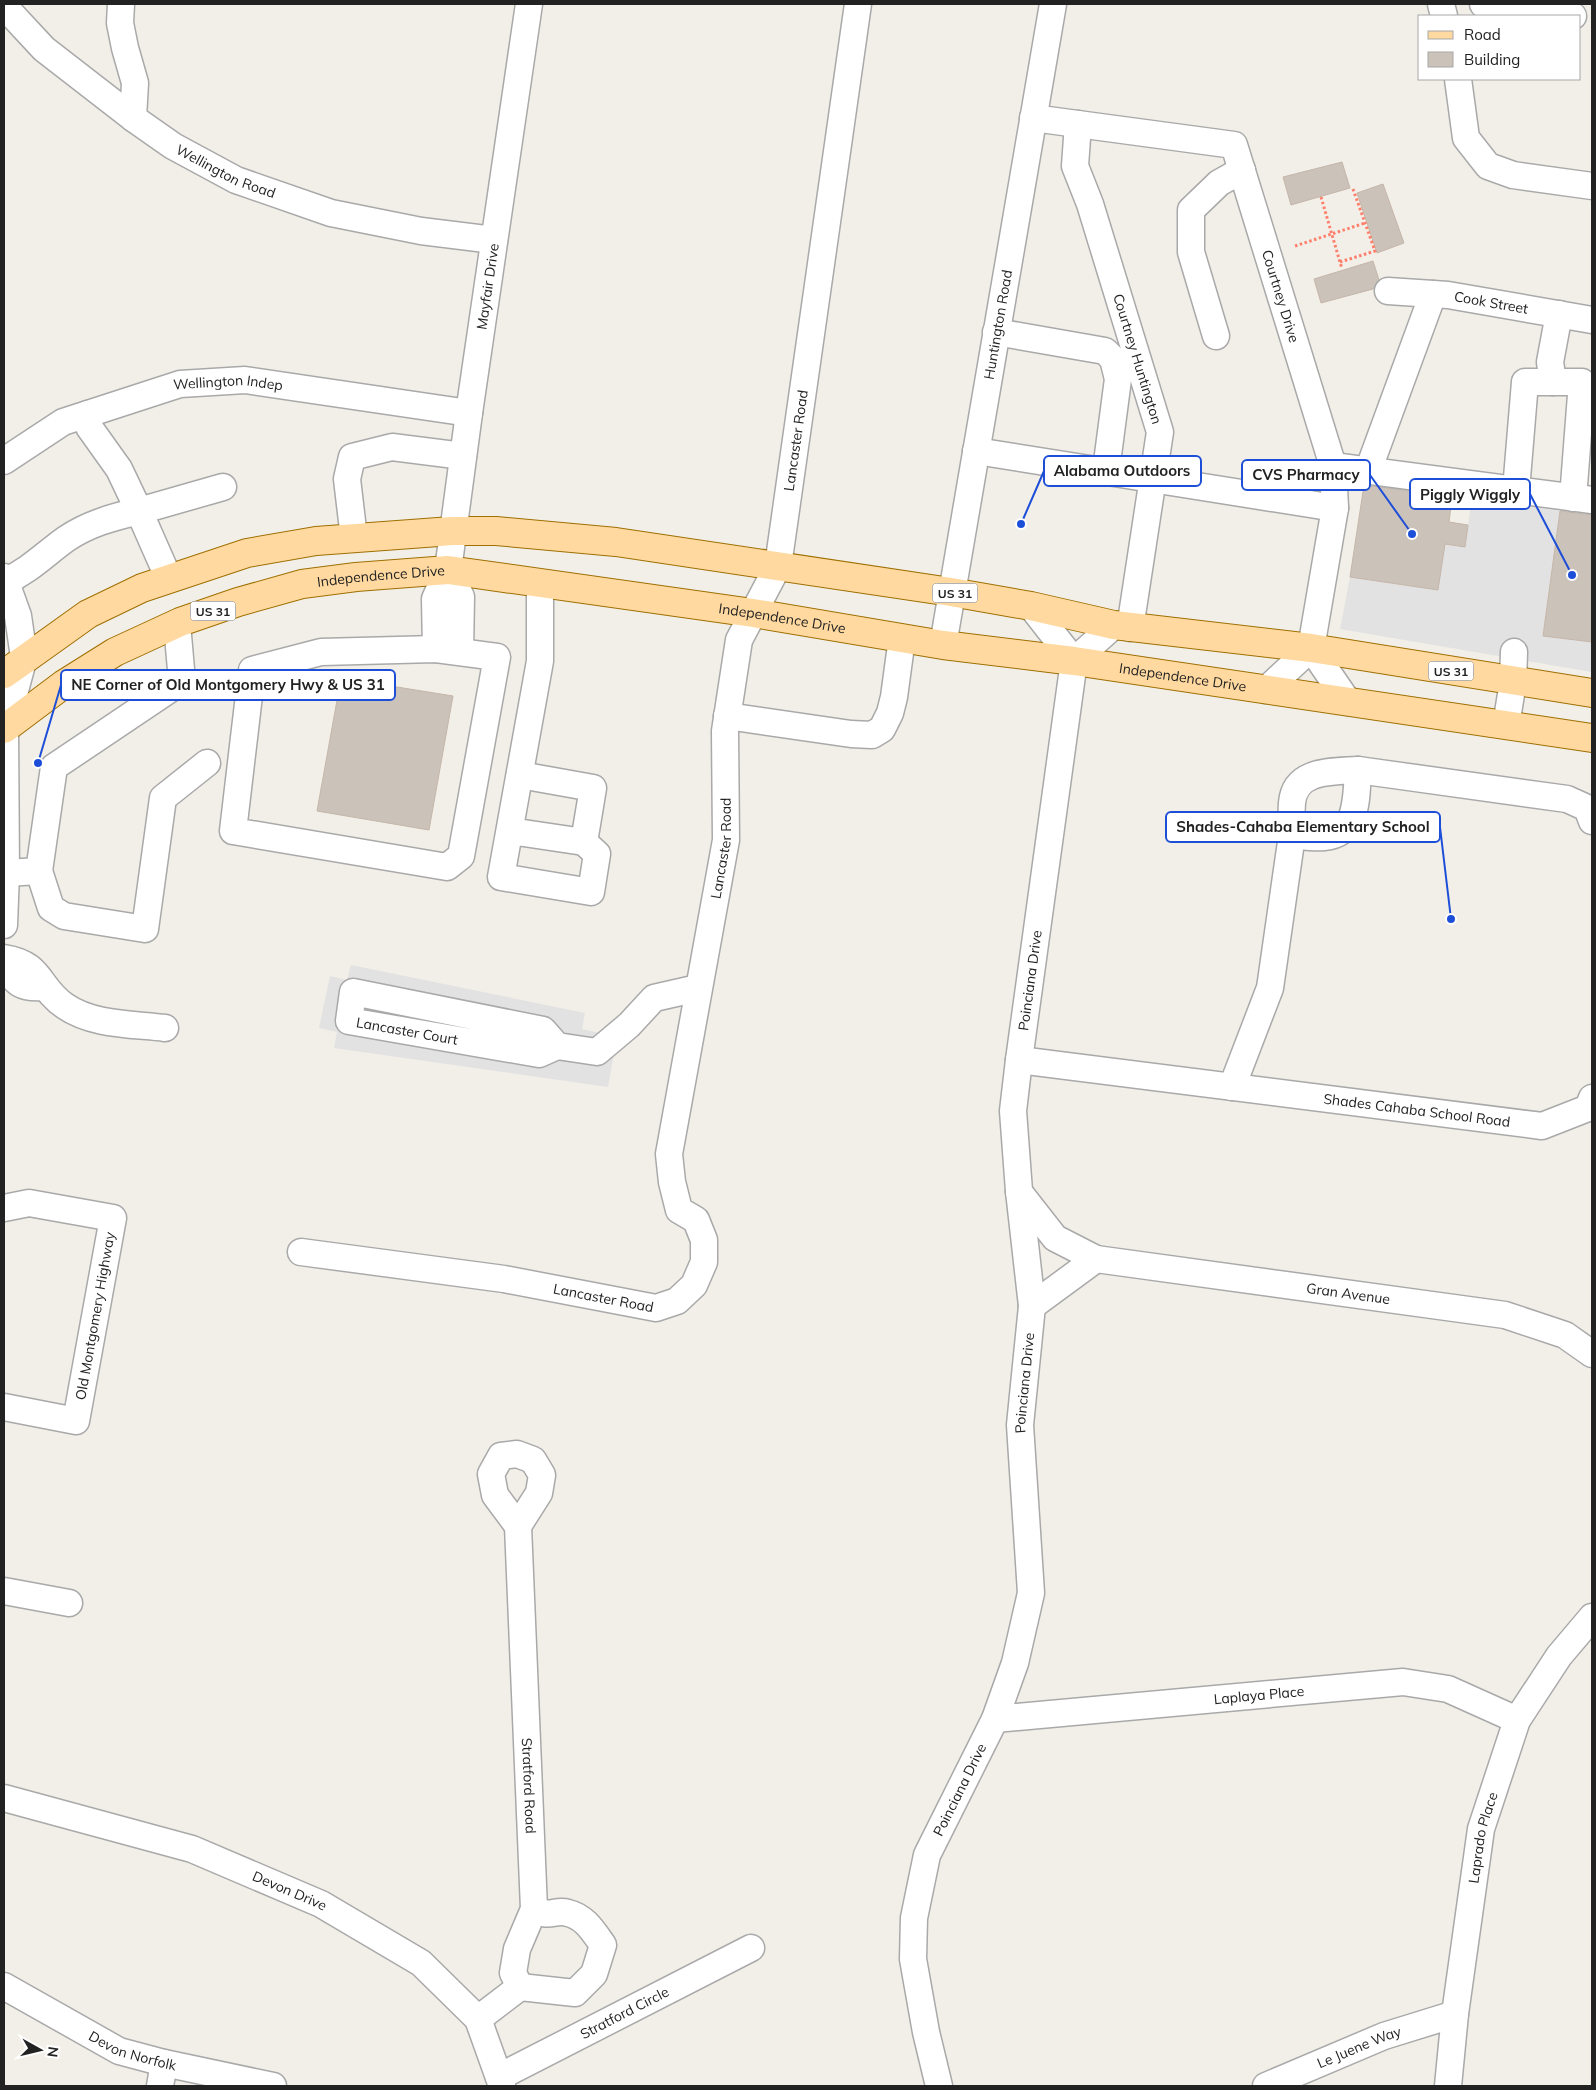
<svg xmlns="http://www.w3.org/2000/svg" width="1596" height="2090" font-family="Mulish,sans-serif">
	<style>
		.parking { fill: #e2e2e2 }
		.building { fill: #cbc2ba; stroke: #c6b6a9 }
		.lines { fill: none; stroke-linecap: round; stroke-linejoin: round }
		.minor-casing { stroke: #a9a9a9; stroke-width: 29 }
		.major-casing { stroke: #9f6f00; stroke-width: 30 }
		.path { stroke: #ff7f6c; stroke-width: 3; stroke-dasharray: 2.5 2.5; stroke-linecap: butt }
		.minor { stroke: #fff; stroke-width: 26 }
		.major { stroke: #ffd9a0; stroke-width: 28 }
		.labels { text-anchor: middle; dominant-baseline: central; stroke-width: 4.5; stroke-linejoin: round; paint-order: stroke }
		.shield { fill: #fff; stroke: #646464; stroke-width: 1 }
		.shield-label { font-size: 12px; font-weight: bold; fill: #222 }
		.street-label { font-size: 14px; fill: #222; stroke: #fff }
		.leader { fill: none; stroke: #1d4ed8; stroke-width: 2 }
		.callout-dot { fill: #1d4ed8; stroke: #fff; stroke-width: 2 }
		.callout { fill: #fff; stroke: #1d4ed8; stroke-width: 2 }
		.callout-label { font-size: 15px; text-anchor: middle; font-weight: bold; fill: #222 }
	</style>
	<rect width="100%" height="100%" fill="#f2efe8"/>
	<g class="parking">
		<polygon points="1472,497 1560,511 1543,635 1592,642 1592,672 1340,629 1350,577 1438,590 1445,544 1465,547"/>
		<polygon points="351,965 585,1013 582,1029 599,1033 615,1048 608,1087 334,1048 337,1032 319,1028 330,976 347,980"/>
	</g>
	<g class="building">
		<polygon points="1342,162 1350,188 1291,205 1283,177"/>
		<polygon points="1383,184 1404,243 1377,253 1357,193"/>
		<polygon points="1373,261 1379,280 1373,289 1321,303 1314,279"/>
		<polygon points="1364,485 1427,493 1426,502 1451,506 1449,522 1468,525 1465,547 1445,544 1438,590 1350,577"/>
		<polygon points="1560,511 1592,515 1592,642 1543,636"/>
		<polygon points="341,678 453,696 429,830 317,811"/>
	</g>
	<g class="lines">
		<defs>
			<g id="minor">
				<polyline points="121,4 120,23 125,48 135,83 133,118"/>
				<polyline points="1441,4 1444,16"/>
				<polyline points="1483,4 1573,16"/>
				<path id="s1" d="M 4,6 L 44,49 L 133,118 L 173,146 L 236,180 L 331,213 L 421,231 L 494,240"/>
				<polyline points="1458,79 1466,138 1488,166 1513,175 1592,186"/>
				<path id="s2" d="M 1033,118 L 1234,145 L 1333,466 L 1335,508 L 1311,648 L 1266,690"/>
				<path id="s3" d="M 1078,124 L 1075,166 L 1090,204 L 1160,432 L 1130,628"/>
				<path id="s4" d="M 1388,291 L 1448,295 L 1592,320"/>
				<polyline points="996,332 1105,351 1113,359 1118,379 1106,470"/>
				<polyline points="1216,336 1191,252 1191,210 1219,183 1242,170"/>
				<polyline points="1553,382 1550,362 1559,314"/>
				<polyline points="88,414 89,427 119,469 139,511 223,487"/>
				<polyline points="976,451 1335,508"/>
				<path id="s5" d="M 4,461 L 63,422 L 180,384 L 245,380 L 469,413"/>
				<polyline points="1333,466 1592,500"/>
				<polyline points="1368,471 1433,294"/>
				<polyline points="1516,490 1525,382 1582,382 1573,498"/>
				<polyline points="354,538 347,479 352,457 392,447 463,456"/>
				<polyline points="448,570 461,597 460,651"/>
				<polyline points="4,577 18,616 24,657 5,728 6,873 4,925"/>
				<path d="M 6,581 C 30,570 45,554 66,539 C 88,524 113,517 139,511 L 169,579"/>
				<polyline points="1031,606 1074,661"/>
				<path id="s6" d="M 943,645 L 1053,4"/>
				<polyline points="1311,648 1348,702"/>
				<polygon points="436,649 497,657 461,856 447,867 233,831 252,670 321,652"/>
				<path id="s7" d="M 436,649 L 435,599 L 448,570 L 469,413 L 529,4"/>
				<polyline points="727,716 851,734 872,735 882,729 890,713 894,697 902,638"/>
				<polyline points="1506,725 1513,682 1514,652"/>
				<polyline points="1358,770 1567,799 1587,808 1592,821"/>
				<path d="M 1358,770 C 1356,796 1359,834 1324,837 C 1313,838 1302,836 1292,835 C 1292,825 1291,814 1292,803 C 1295,769 1332,772 1358,770 Z"/>
				<polyline points="520,775 593,788 584,842"/>
				<polyline points="510,831 584,842 597,854 591,892 501,877 540,661 540,583"/>
				<polyline points="39,871 51,908 64,916 145,929 163,798 207,763"/>
				<polyline points="6,873 39,871 54,767 182,681 177,624"/>
				<path d="M 4,958 C 43,964 37,987 65,1006 C 92,1025 132,1024 165,1028"/>
				<path d="M 4,964 C 15,984 22,989 45,987"/>
				<polyline points="557,1046 539,1054 349,1021 353,992 543,1030 557,1046 597,1052 629,1025 654,998 698,988"/>
				<path id="s8" d="M 1019,1060 L 1542,1126 L 1588,1108 L 1592,1098"/>
				<polyline points="1232,1087 1270,988 1292,835"/>
				<polyline points="1019,1192 1055,1238 1096,1259"/>
				<polyline points="4,1208 29,1203 113,1218 76,1421 4,1407"/>
				<path id="s9" d="M 301,1252 L 504,1279 L 656,1308 L 677,1301 L 694,1285 L 704,1262 L 704,1240 L 696,1220 L 679,1210 L 672,1182 L 669,1154 L 726,840 L 725,731 L 739,640 L 778,566 L 858,4"/>
				<path id="s10" d="M 1032,1306 L 1096,1259 L 1505,1315 L 1565,1335 L 1592,1354"/>
				<polygon points="517,1454 533,1460 542,1475 539,1493 518,1526 495,1495 491,1474 501,1456"/>
				<path id="s11" d="M 518,1526 L 534,1909 L 517,1949 L 513,1973 L 520,1987"/>
				<polyline points="4,1591 69,1603"/>
				<path id="s12" d="M 995,1719 L 1403,1682 L 1448,1689 L 1517,1720"/>
				<path id="s13" d="M 4,1798 L 192,1849 L 321,1904 L 421,1963 L 478,2019 L 502,2086"/>
				<path id="s14" d="M 4,1986 L 119,2051 L 164,2063 L 273,2086"/>
				<path d="M 520,1987 L 575,1993 L 594,1974 L 603,1945 C 593,1931 585,1917 568,1913 C 554,1909 551,1919 534,1909"/>
				<polyline points="478,2019 520,1987"/>
				<path id="s15" d="M 499,2077 L 751,1948"/>
				<polyline points="160,2086 164,2063"/>
				<path id="s16" d="M 939,2086 L 926,2032 L 913,1959 L 914,1918 L 927,1855 L 995,1719 L 1015,1663 L 1031,1593 L 1020,1425 L 1032,1306 L 1019,1191 L 1013,1111 L 1019,1060 L 1074,661 L 1114,625"/>
				<path id="s17" d="M 1266,2086 L 1384,2036 L 1455,2014"/>
				<path id="s18" d="M 1448,2086 L 1455,2014 L 1481,1829 L 1517,1720 L 1559,1656 L 1592,1617"/>
			</g>
			<g id="major">
				<polyline points="4,674 88,614 142,588 247,553 316,541 452,531 496,531 616,542 951,592 1031,606 1114,625 1311,648 1592,693"/>
				<path id="s19" d="M 4,729 L 64,684 L 115,652 L 180,622 L 238,602 L 302,584 L 356,577 L 448,570 L 753,613 L 943,645 L 1074,661 L 1592,738"/>
			</g>
		</defs>
		<use href="#minor" class="minor-casing"/>
		<use href="#major" class="major-casing"/>
		<g class="path">
			<polyline points="1321,197 1342,269"/>
			<polyline points="1295,246 1365,223"/>
			<polyline points="1340,262 1375,251 1353,189"/>
		</g>
		<use href="#minor" class="minor"/>
		<use href="#major" class="major"/>
	</g>
	<g class="labels">
		<g class="shield">
			<rect x="932.5" y="583.5" width="45" height="19" rx="4"/>
			<rect x="190.5" y="601.5" width="45" height="19" rx="4"/>
			<rect x="1428.5" y="661.5" width="45" height="19" rx="4"/>
		</g>
		<g class="shield-label">
			<text x="955" y="593">US 31</text>
			<text x="213" y="611">US 31</text>
			<text x="1451" y="671">US 31</text>
		</g>
		<g class="street-label">
			<text stroke="none"><textPath href="#s1" startOffset="279">Wellington Road</textPath></text>
			<text stroke="none"><textPath href="#s7" startOffset="368">Mayfair Drive</textPath></text>
			<text stroke="none"><textPath href="#s2" startOffset="361">Courtney Drive</textPath></text>
			<text stroke="none"><textPath href="#s4" startOffset="104">Cook Street</textPath></text>
			<text stroke="none"><textPath href="#s6" startOffset="325">Huntington Road</textPath></text>
			<text stroke="none"><textPath href="#s3" startOffset="245">Courtney Huntington</textPath></text>
			<text stroke="none"><textPath href="#s5" startOffset="242">Wellington Indep</textPath></text>
			<text stroke="none"><textPath href="#s9" startOffset="1281">Lancaster Road</textPath></text>
			<text stroke="none"><textPath href="#s19" startOffset="414">Independence Drive</textPath></text>
			<text stroke="none"><textPath href="#s19" startOffset="819">Independence Drive</textPath></text>
			<text stroke="none"><textPath href="#s19" startOffset="1224">Independence Drive</textPath></text>
			<text stroke="none"><textPath href="#s9" startOffset="861">Lancaster Road</textPath></text>
			<text stroke="none"><textPath href="#s16" startOffset="1134">Poinciana Drive</textPath></text>
			<text transform="translate(407 1031) rotate(10)">Lancaster Court</text>
			<text stroke="none"><textPath href="#s8" startOffset="401">Shades Cahaba School Road</textPath></text>
			<text stroke="none"><textPath href="#s10" startOffset="334">Gran Avenue</textPath></text>
			<text stroke="none"><textPath href="#s9" startOffset="306">Lancaster Road</textPath></text>
			<text transform="translate(95 1316) rotate(-80)">Old Montgomery Highway</text>
			<text stroke="none"><textPath href="#s16" startOffset="729">Poinciana Drive</textPath></text>
			<text stroke="none"><textPath href="#s12" startOffset="265">Laplaya Place</textPath></text>
			<text stroke="none"><textPath href="#s11" startOffset="260">Stratford Road</textPath></text>
			<text stroke="none"><textPath href="#s16" startOffset="308">Poinciana Drive</textPath></text>
			<text stroke="none"><textPath href="#s18" startOffset="251">Laprado Place</textPath></text>
			<text stroke="none"><textPath href="#s13" startOffset="301">Devon Drive</textPath></text>
			<text stroke="none"><textPath href="#s15" startOffset="141">Stratford Circle</textPath></text>
			<text stroke="none"><textPath href="#s17" startOffset="101">Le Juene Way</textPath></text>
			<text stroke="none"><textPath href="#s14" startOffset="145">Devon Norfolk</textPath></text>
		</g>
	</g>
	<path class="leader" d="M1021 524L1044 471M1412 534L1370 475M1572 575L1530 494M38 763L61 685M1451 919L1440 827"/>
	<g class="callout-dot">
		<circle cx="1021" cy="524" r="5"/>
		<circle cx="1412" cy="534" r="5"/>
		<circle cx="1572" cy="575" r="5"/>
		<circle cx="38" cy="763" r="5"/>
		<circle cx="1451" cy="919" r="5"/>
	</g>
	<g class="callout">
		<rect x="1044" y="456" width="157" height="30" rx="5"/>
		<rect x="1242" y="460" width="128" height="30" rx="5"/>
		<rect x="1410" y="479" width="120" height="30" rx="5"/>
		<rect x="61" y="670" width="334" height="30" rx="5"/>
		<rect x="1166" y="812" width="274" height="30" rx="5"/>
	</g>
	<g class="callout-label">
		<text x="1122" y="476">Alabama Outdoors</text>
		<text x="1306" y="480">CVS Pharmacy</text>
		<text x="1470" y="500">Piggly Wiggly</text>
		<text x="228" y="690">NE Corner of Old Montgomery Hwy &amp; US 31</text>
		<text x="1303" y="832">Shades-Cahaba Elementary School</text>
	</g>
	<rect width="1596" height="2090" fill="none" stroke="#222222" stroke-width="10"/>
	<rect x="1418" y="15" width="162" height="65" fill="#ffffff" stroke="#a7a7a7"/>
	<rect x="1428" y="31" width="25" height="8" fill="#ffd9a0" stroke="#a7a7a7"/>
	<text x="1464" y="40" font-size="15" fill="#222222">Road</text>
	<rect x="1428" y="52" width="25" height="15" fill="#cbc2ba" stroke="#a7a7a7"/>
	<text x="1464" y="65" font-size="15" fill="#222222">Building</text>
	<g transform="translate(40 2050) rotate(98)" stroke="#ffffff" stroke-width="4" paint-order="stroke">
	<path d="M0-4L9 19L0 12L-9 19Z" fill="#222222"/>
	<text y="-8" font-size="14" font-weight="bold" text-anchor="middle" fill="#222222">N</text>
	</g>
</svg>
